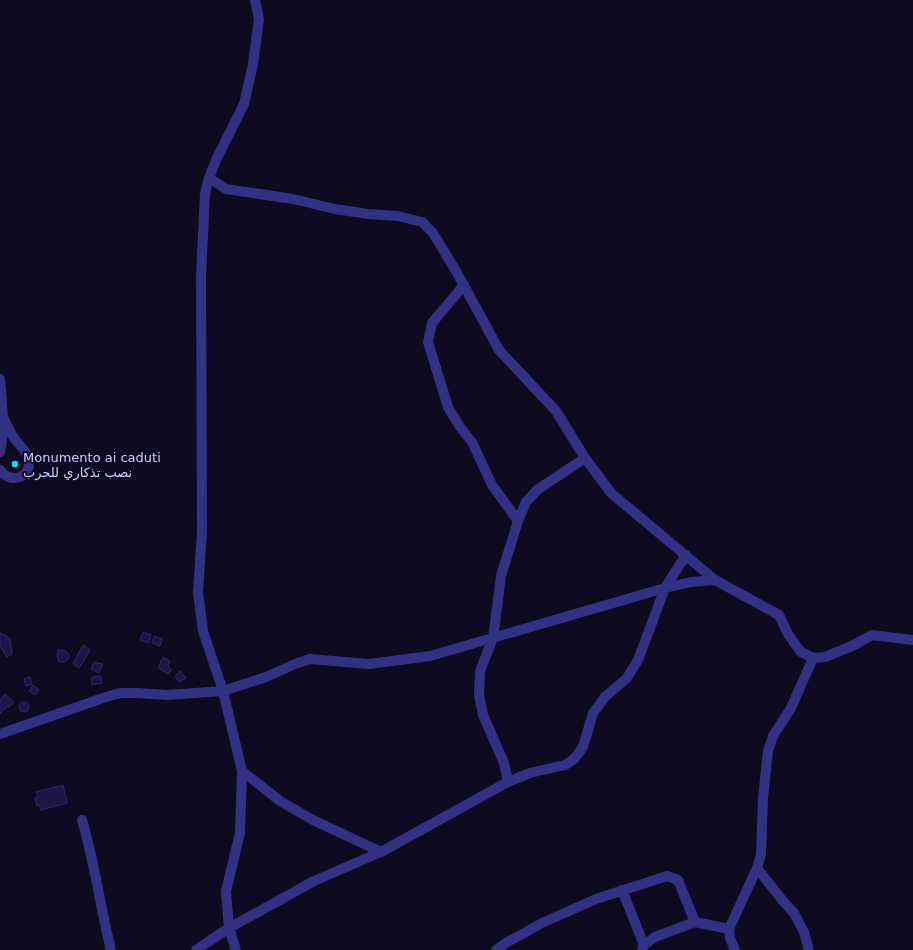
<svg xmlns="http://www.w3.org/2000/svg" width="913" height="950" font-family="'DejaVu Sans',Vazirmatn,sans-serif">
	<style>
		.building { fill: #1d1543; stroke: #322572 }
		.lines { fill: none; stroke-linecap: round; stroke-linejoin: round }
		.street { stroke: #323184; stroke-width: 10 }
		.poi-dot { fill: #00e3f6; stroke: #0e0b21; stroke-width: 1.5 }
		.labels { text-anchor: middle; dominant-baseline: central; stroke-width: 4; stroke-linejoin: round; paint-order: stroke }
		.poi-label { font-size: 13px; fill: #cfcbff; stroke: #0e0b21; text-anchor: start }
	</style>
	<rect width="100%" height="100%" fill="#0e0b21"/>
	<g class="building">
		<polygon points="143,632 151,635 148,643 140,640"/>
		<polygon points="0,633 10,638 12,654 7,657 0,646"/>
		<polygon points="154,636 162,639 160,646 152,643"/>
		<polygon points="83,645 90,650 79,668 73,664"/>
		<polygon points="58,650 65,650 69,655 68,659 65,662 59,662 57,656"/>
		<polygon points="163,657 170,661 168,666 172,670 168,674 158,668"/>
		<polygon points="94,662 103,664 99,673 91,669"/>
		<polygon points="180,671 186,678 179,682 175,676"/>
		<polygon points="100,676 101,678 102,683 92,685 91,679 93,677"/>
		<polygon points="30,677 32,684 26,686 24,679"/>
		<polygon points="33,685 39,690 35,695 29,691"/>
		<polygon points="5,694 14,702 9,707 7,706 0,714 0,700"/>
		<circle cx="24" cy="707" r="5"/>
		<polygon points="63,785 67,803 41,810 39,805 37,806 35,798 38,797 36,792"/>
	</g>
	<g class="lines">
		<g class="street">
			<polyline points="209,178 226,189 293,199 335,209 368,214 398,216 422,222 433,233 456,271 499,350 556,411 585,458 611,493 715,580 779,615 788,634 801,652 813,658 825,657 852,646 872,635 913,640"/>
			<polyline points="464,285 432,323 428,342 448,407 460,427 472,442 492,485 518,521"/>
			<path d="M 0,379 C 2,404 5,427 0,452"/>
			<path d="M 0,470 C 11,486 34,476 28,458 C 26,450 18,444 14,438 C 10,432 7,425 4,419"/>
			<polyline points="0,734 103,698 120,693 137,693 167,695 223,691 266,677 295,664 310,659 369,664 430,656 665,588 691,582 715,580"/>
			<polyline points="242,771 280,801 311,819 381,852"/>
			<polyline points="508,782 504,763 483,715 479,695 480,671 493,638 501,576 518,521 526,502 537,490 585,458"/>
			<path d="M 82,820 C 95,863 100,907 111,950"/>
			<polyline points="757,868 783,901 794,913 804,932 809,950"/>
			<polyline points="622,890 644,945"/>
			<polyline points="196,950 229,928 314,881 381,852 508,782 530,773 565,765 574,759 583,747 593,713 605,697 627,678 638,660 665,588 686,555"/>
			<polyline points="236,950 229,928 226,891 240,833 242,771 223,691 203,631 198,592 202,531 201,276 205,194 209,178 216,160 244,104 253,64 259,19 255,0"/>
			<polyline points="496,950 506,943 542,923 596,899 667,876 678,880 695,922"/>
			<polyline points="642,950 644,945 655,937 695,922 729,929"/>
			<polyline points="735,950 730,938 729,929 757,868 761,854 763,798 768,751 773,736 791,708 813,658"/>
		</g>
	</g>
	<circle class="poi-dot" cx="15" cy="464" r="4"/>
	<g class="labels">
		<g class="poi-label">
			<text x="23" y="457">Monumento ai caduti<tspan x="23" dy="15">نصب تذكاري للحرب</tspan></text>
		</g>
	</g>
</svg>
